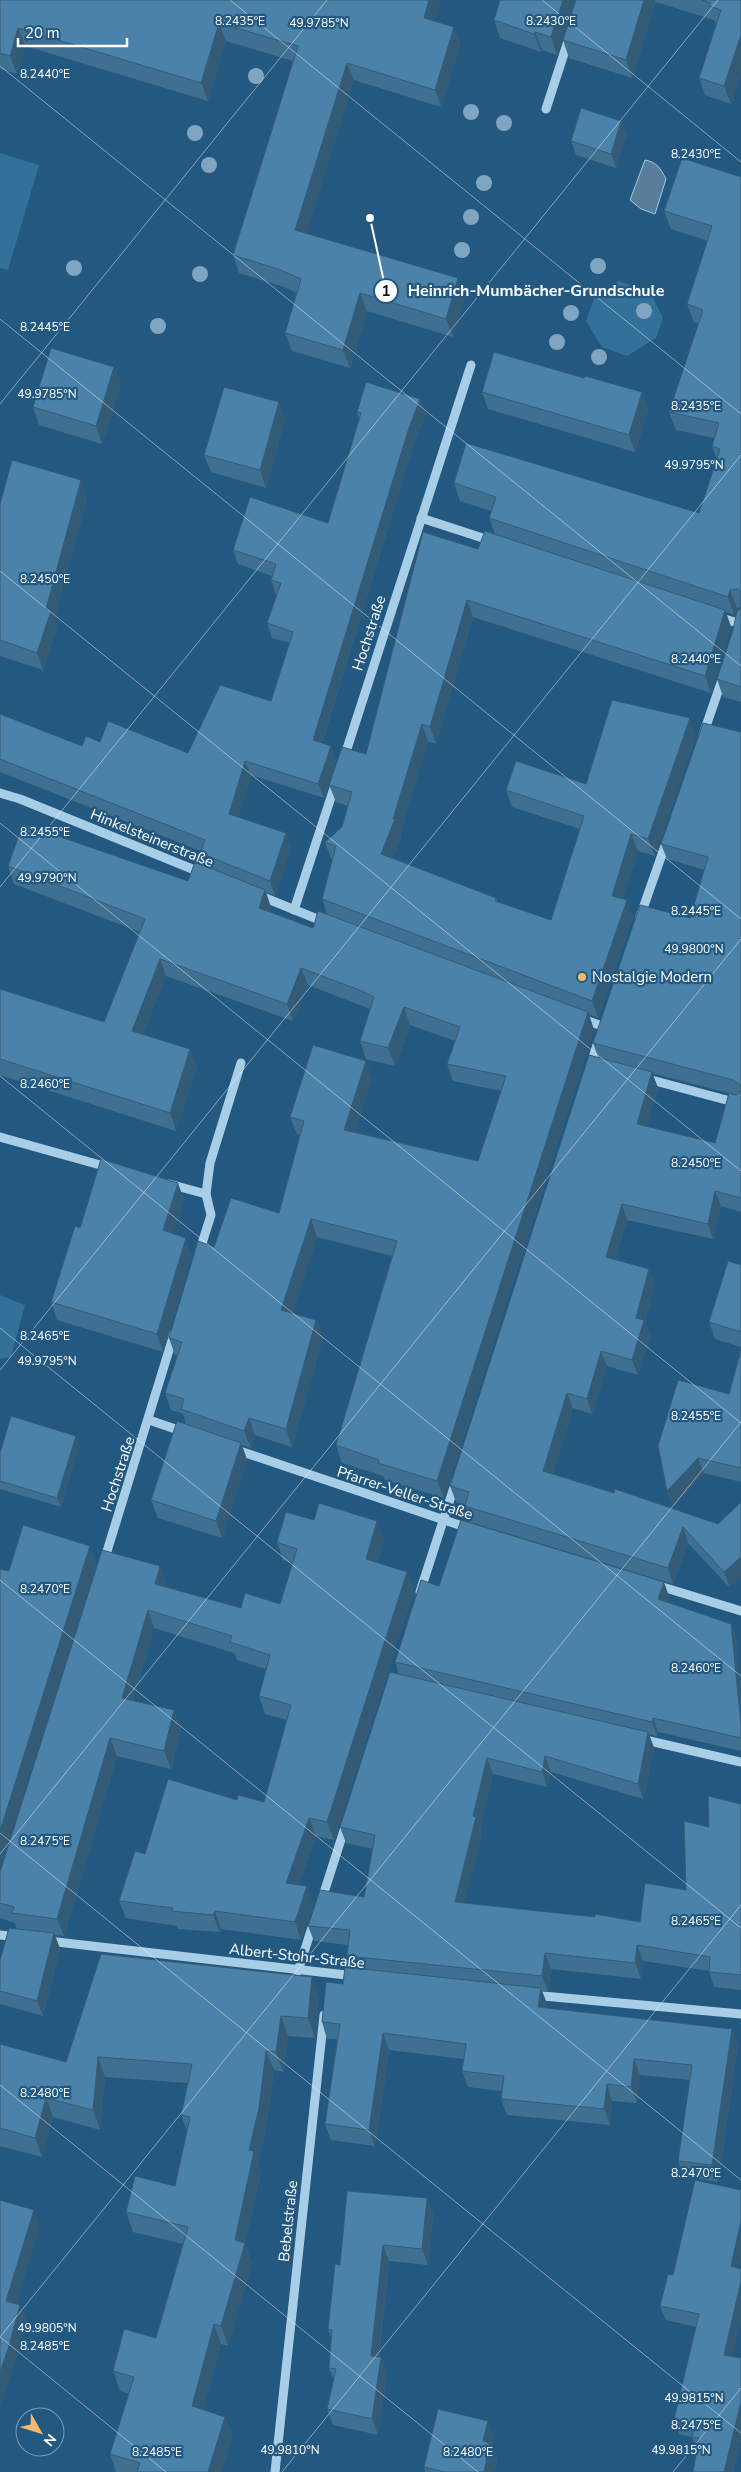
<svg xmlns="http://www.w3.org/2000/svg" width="741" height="2472" font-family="'Nunito Sans',sans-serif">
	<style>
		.green { fill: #33719b }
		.water { fill: #587e99; stroke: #9ccae8 }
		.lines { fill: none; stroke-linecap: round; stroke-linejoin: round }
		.minor { stroke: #a8cde7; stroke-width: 9 }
		.tree { fill: #80a5c0 }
		.wall { fill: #407091; fill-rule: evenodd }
		.shaded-wall { fill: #345b76 }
		.building { fill: #4b82a9; stroke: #345b76 }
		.ticks { fill: none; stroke: #fff; stroke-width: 1; stroke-opacity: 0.45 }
		.poi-dot { fill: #f2b86b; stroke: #235880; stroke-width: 2 }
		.labels { text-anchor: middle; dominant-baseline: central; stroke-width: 4.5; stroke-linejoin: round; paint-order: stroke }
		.street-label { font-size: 15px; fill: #fff; stroke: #235880 }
		.poi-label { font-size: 15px; fill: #fff; stroke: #235880; text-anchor: start }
		.ticks-label { font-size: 12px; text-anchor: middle; fill: #fff; stroke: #235880; stroke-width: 4.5; stroke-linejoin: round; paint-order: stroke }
		.leader { fill: none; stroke: #fff; stroke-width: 2 }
		.callout-dot { fill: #fff; stroke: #235880; stroke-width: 2 }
		.mark-label { font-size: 15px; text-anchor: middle; font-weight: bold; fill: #111 }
		.callout-label { font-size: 16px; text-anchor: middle; font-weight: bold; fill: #fff; stroke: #235880; stroke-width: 4.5; stroke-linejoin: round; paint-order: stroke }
	</style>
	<rect width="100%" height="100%" fill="#235880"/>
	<g class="green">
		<polygon points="0,153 39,165 8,270 0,268"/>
		<polygon points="619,281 650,292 663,318 656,338 627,356 602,347 586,321 595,296"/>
		<polygon points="0,1295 25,1305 11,1357 0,1359"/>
	</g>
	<path class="water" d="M 645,160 C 657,162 661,169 666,179 L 655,214 L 641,209 L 630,200 Z"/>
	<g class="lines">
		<g class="minor">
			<polyline points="546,109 569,38"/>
			<polyline points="421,518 492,541"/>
			<polyline points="718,617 741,624"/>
			<polyline points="703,735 723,677"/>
			<polyline points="344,758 471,365"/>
			<polyline points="0,793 20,799 202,873"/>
			<polyline points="258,895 327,923"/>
			<polyline points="294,910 336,782"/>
			<polyline points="640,917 667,840"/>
			<polyline points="580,1018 602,1026"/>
			<polyline points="590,1067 599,1039"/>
			<polyline points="644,1078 741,1104"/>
			<polyline points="0,1137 111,1168"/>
			<polyline points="169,1184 206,1194"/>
			<polyline points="199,1253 211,1215 206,1194 210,1163 241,1063"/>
			<polyline points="149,1420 184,1432"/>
			<polyline points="234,1449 471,1529"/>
			<polyline points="104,1561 174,1334"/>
			<polyline points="656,1585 741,1611"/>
			<polyline points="420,1592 456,1481"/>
			<polyline points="641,1739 741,1762"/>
			<polyline points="321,1902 346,1824"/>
			<polyline points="0,1935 17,1937"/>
			<polyline points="48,1941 355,1976"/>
			<polyline points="298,1971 314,1921"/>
			<polyline points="532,1995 741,2014"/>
			<polyline points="275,2472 324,2015"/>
		</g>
	</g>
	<g class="tree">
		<circle cx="256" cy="76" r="8"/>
		<circle cx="471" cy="112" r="8"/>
		<circle cx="504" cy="123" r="8"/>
		<circle cx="195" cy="133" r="8"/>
		<circle cx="209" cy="165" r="8"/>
		<circle cx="484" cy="183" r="8"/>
		<circle cx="471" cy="217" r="8"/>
		<circle cx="462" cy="250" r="8"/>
		<circle cx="598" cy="266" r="8"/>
		<circle cx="74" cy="268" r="8"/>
		<circle cx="200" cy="274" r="8"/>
		<circle cx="644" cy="311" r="8"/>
		<circle cx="571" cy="313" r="8"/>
		<circle cx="158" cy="326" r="8"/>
		<circle cx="557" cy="342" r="8"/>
		<circle cx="599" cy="357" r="8"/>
	</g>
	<g class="wall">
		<polygon points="0,0 435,21 454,27 460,45 441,107 354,80 306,233 465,296 453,337 367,311 350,368 292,351 285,333 297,293 284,287 239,273 233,255 293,61 226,41 208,101 25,46 17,74 0,69"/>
		<polygon points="575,0 557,55 542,50 541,52 500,38 494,20"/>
		<polygon points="576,0 741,0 741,73 731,104 705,95 699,78 716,24 714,20 656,2 632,78 569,58 563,40"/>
		<polygon points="621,121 626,135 616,168 576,155 571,141"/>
		<polygon points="741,177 741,702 723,697 717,679 741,607 737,608 734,615 726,612 731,627 711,693 473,617 436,744 428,741 400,833 401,837 393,858 496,898 498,903 551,920 580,829 512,807 506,790 586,784 696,736 655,856 638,851 622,899 633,917 598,1018 589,1014 594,1030 444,1498 385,1480 383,1476 342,1463 336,1445 392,1256 317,1237 292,1313 323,1337 292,1447 255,1435 251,1448 242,1445 247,1460 222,1538 158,1518 151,1500 186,1424 183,1414 171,1410 165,1393 177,1356 175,1355 169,1338 214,1247 279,1213 300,1135 297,1134 290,1117 372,1078 355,1132 478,1161 501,1091 453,1081 447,1064 455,1041 410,1025 395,1066 366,1059 360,1041 370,1009 308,985 293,1021 166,976 143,1034 197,1067 176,1131 0,1075 0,989 104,1022 140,932 14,884 8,866 188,881 205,866 200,853 201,851 0,772 0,714 82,746 100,742 188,753 271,701 290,643 272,638 267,623 277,595 276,595 271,580 272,576 238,564 233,550 328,523 359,419 357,412 420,399 426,414 414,443 322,743 336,760 324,798 251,775 238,817 291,847 275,896 266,892 271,908 270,912 313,928 327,914 322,899 333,860 331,859 325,842 342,827 348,806 336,802 329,785 366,754 478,549 495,534 489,518 491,511 460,501 454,483 699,513 717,459 712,446 714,438 676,430 669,412 699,324 694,322 687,304 708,241 671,229 664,211"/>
		<polygon points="114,367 121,384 102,444 39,425 33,407"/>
		<polygon points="584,378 642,392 648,410 635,452 488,409 482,392"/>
		<polygon points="279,402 285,420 266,488 211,472 204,455"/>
		<polygon points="87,498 54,619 57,628 43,670 0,656 0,504"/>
		<path d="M 741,732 L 741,1212 L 721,1206 L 713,1239 L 627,1220 L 615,1260 L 655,1284 L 645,1322 L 650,1336 L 638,1375 L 607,1366 L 592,1414 L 573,1408 L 553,1474 L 718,1524 L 730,1588 L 688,1543 L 673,1584 L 470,1522 L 465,1506 L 465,1505 L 456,1502 L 450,1486 L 598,1057 L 593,1043 L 690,918 L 705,870 L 667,859 L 661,844 ZM 652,1073 L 736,1095 L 715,1143 L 646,1126 L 658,1088 Z"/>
		<polygon points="184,1200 173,1234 192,1255 163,1352 57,1320 51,1302 80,1228"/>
		<polygon points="741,1265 741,1347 715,1339 709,1322"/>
		<polygon points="741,1350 741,1482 704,1473 673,1506 667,1491 729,1394"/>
		<polygon points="79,1445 61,1507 0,1489 0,1453"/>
		<polygon points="384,1539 377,1562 407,1572 414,1590 334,1840 316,1836 298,1885 313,1904 301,1940 221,1929 220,1932 178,1929 177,1926 126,1918 119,1901 145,1854 237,1800 264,1802 287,1720 265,1714 259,1696 266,1669 237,1660 234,1653 154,1628 133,1700 181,1728 171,1769 117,1756 64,1936 55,1935 60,1949 43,2016 0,2004 0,1960 17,1929 15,1923 0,1918 0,1872 102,1550 167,1584 166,1587 241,1608 280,1604 293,1563 283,1560 277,1542"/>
		<polygon points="439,1586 669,1596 667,1602 731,1624 736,1638 741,1689 741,1751 658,1732 657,1736 649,1734 654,1748 643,1799 551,1772 547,1787 493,1774 480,1827 482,1833 464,1903 640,1922 686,1890 709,1827 741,1804 741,1990 714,1987 709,1971 643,1961 641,1979 551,1969 548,1992 542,1991 547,2004 546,2008 738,2045 718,2182 684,2177 678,2161 690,2080 640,2075 637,2103 612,2101 610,2125 507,2115 501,2099 502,2091 468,2087 462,2071 463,2059 389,2050 375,2146 331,2140 325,2124 337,2039 327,2039 322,2022 343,1984 351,1968 347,1956 348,1945 314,1941 308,1926 364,1897 373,1849 346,1843 340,1827 399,1674 395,1662"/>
		<polygon points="319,1997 315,2038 288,2036 283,2072 274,2070 266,2128 258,2163 261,2171 245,2244 252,2263 228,2346 221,2344 203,2410 225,2417 232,2436 221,2472 116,2472 110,2454 129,2394 120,2391 113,2371 156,2338 183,2244 133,2232 126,2212 175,2186 187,2131 181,2115 188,2083 105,2077 100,2130 53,2117 42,2157 0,2146 0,2044 66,2062"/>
		<polygon points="427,2198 433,2215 428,2265 389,2261 379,2357 381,2357 387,2373 378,2435 333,2425 327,2409 334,2380 329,2368 331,2338 328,2329 340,2265"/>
		<polygon points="739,2268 741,2269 741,2319 732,2356 741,2358 741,2439 733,2472 693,2472 697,2450 692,2437 679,2434 674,2419 696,2327 666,2320 660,2306 673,2275"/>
		<polygon points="488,2421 494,2438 492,2447 497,2460 494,2472 425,2472 424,2467"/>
	</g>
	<g class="shaded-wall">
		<polygon points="429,0 441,0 430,36 424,18"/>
		<polygon points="563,0 575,0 557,55 551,37"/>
		<polygon points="644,0 655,0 656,2 632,78 626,60"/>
		<polygon points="219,23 226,41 208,101 201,83"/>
		<polygon points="454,27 460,45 441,107 435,90"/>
		<polygon points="18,28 25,46 17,74 10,56"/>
		<polygon points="535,32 542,50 541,52 534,34"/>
		<polygon points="741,35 741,73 731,104 724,86"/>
		<polygon points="347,63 354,80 302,248 295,230"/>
		<polygon points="621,121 626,135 616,168 611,154"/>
		<polygon points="458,278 465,296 453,337 446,319"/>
		<polygon points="360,293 367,311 350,368 343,350"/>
		<polygon points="114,367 121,384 102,444 96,426"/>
		<polygon points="642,392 648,410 635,452 629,435"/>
		<polygon points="420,399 426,414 414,443 318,755 313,740 409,428"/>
		<polygon points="279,402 285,420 266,488 260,470"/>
		<polygon points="81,480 87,498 54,619 57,628 43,670 37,653 46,609"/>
		<polygon points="730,590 737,608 734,615 728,597"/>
		<polygon points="467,600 473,617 436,744 430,727"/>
		<polygon points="725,610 731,627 711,693 705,676"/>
		<polygon points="690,718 696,736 655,856 648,839"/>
		<polygon points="422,724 428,741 400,833 401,837 388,871 381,854"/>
		<polygon points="331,746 336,760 324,798 318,784"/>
		<polygon points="245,761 251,775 234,829 229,814"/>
		<polygon points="286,833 291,847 275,896 270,881"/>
		<polygon points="631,834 638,851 618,913 612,896"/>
		<polygon points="265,890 271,908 266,925 259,908"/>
		<polygon points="627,900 633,917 598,1018 592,1001"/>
		<polygon points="160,959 166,976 138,1048 132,1031"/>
		<polygon points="301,968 308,985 293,1021 287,1004"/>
		<polygon points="404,1007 410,1025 395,1066 388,1048"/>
		<polygon points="588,1012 594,1030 444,1498 437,1481"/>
		<polygon points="190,1049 197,1067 176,1131 170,1113"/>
		<polygon points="366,1061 372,1078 351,1147 344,1130"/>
		<polygon points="652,1072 658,1088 642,1139 637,1124"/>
		<polygon points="178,1183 184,1200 169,1247 163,1230"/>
		<polygon points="715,1191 721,1206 713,1239 708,1224"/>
		<polygon points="622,1204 627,1220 611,1273 606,1257"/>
		<polygon points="311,1219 317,1237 288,1328 281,1310"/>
		<polygon points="186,1238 192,1255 163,1352 157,1334"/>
		<polygon points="649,1269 655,1284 645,1322 650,1336 638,1375 632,1360 636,1318"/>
		<polygon points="316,1320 323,1337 292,1447 286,1429"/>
		<polygon points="601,1351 607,1366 592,1414 587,1399"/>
		<polygon points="567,1393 573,1408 549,1487 543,1471"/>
		<polygon points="249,1418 255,1435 251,1448 244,1431"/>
		<polygon points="76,1436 79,1445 61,1507 57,1498"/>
		<polygon points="241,1443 247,1460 222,1538 216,1521"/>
		<polygon points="698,1458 704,1473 673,1506 667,1491"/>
		<polygon points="377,1521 384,1539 372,1577 366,1559"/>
		<polygon points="683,1527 688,1543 673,1584 668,1568"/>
		<polygon points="90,1546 97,1564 0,1869 0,1831"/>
		<polygon points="741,1557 741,1577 730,1588 724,1572"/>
		<polygon points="160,1566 167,1584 162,1601 155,1584"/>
		<polygon points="407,1572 414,1590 334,1840 327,1822"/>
		<polygon points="664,1582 669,1596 663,1613 658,1599"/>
		<polygon points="148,1610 154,1628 128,1716 122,1698"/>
		<polygon points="731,1624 736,1638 741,1689 741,1725"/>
		<polygon points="174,1710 181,1728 171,1769 164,1751"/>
		<polygon points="653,1718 658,1732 657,1736 652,1722"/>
		<polygon points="648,1732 654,1748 643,1799 638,1784"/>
		<polygon points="110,1738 117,1756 64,1936 57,1919"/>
		<polygon points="545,1756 551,1772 547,1787 542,1772"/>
		<polygon points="487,1758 493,1774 480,1827 482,1833 461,1917 455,1902 473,1816"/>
		<polygon points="309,1818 316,1836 294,1895 286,1883 288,1878"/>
		<polygon points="307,1886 313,1904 301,1940 295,1922"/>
		<polygon points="215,1911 221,1929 220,1932 213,1915"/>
		<polygon points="54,1933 60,1949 43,2016 37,2001"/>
		<polygon points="637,1945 643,1961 641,1979 635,1963"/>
		<polygon points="545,1953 551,1969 548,1992 542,1976"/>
		<polygon points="312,1977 319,1997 315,2038 308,2018"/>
		<polygon points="541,1988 547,2004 544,2024 538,2007"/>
		<polygon points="281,2016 288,2036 283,2072 276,2052"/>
		<polygon points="732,2029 738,2045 718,2182 712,2165"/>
		<polygon points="383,2033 389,2050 375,2146 369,2130"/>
		<polygon points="266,2051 274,2070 266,2128 258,2163 261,2171 245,2244 252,2263 228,2346 221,2326"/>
		<polygon points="98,2057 105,2077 100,2130 93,2110"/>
		<polygon points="634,2059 640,2075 637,2103 631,2087"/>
		<polygon points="607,2084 612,2101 610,2125 604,2109"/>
		<polygon points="46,2098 53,2117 42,2157 35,2138"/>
		<polygon points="427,2198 433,2215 428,2265 422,2249"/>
		<polygon points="34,2210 40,2227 12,2318 6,2301"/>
		<polygon points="741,2221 741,2260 736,2281 731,2266"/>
		<polygon points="383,2245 389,2261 377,2372 371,2356"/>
		<polygon points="741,2281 741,2319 730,2369 724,2355"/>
		<polygon points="20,2305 27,2322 15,2363 0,2408 0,2372"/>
		<polygon points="214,2324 221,2344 199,2426 192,2406"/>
		<polygon points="381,2357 387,2373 378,2435 372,2419"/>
		<polygon points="741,2402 741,2439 733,2472 724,2472"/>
		<polygon points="225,2417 232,2436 221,2472 208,2472"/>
		<polygon points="488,2421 494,2438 492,2447 497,2460 494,2472 484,2472 483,2441"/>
	</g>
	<g class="building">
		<polygon points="0,0 429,0 424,18 454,27 435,90 347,63 295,230 458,278 446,319 360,293 343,350 285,333 301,279 278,269 233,255 298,46 219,23 201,83 18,28 10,56 0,53"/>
		<polygon points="500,0 563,0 551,37 535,32 534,34 494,20"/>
		<polygon points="576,0 644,0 626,60 563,40"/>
		<polygon points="702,0 741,0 741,35 724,86 699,78 721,10 709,6 711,3"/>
		<polygon points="581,108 621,121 611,154 571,141"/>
		<polygon points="682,158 741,177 741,687 717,679 733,630 737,612 741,608 741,593 738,589 730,590 728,597 489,518 496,497 454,483 466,443 699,513 720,449 712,446 719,423 669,412 703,310 687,304 712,226 664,211"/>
		<polygon points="51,348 114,367 96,426 33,407"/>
		<polygon points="494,352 584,378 585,376 642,392 629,435 482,392"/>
		<polygon points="366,382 420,399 409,428 313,740 331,746 318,784 245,761 229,814 286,833 270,881 200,853 205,840 0,759 0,714 82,746 86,736 100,742 108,721 188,753 220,685 271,701 293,632 267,623 281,583 271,580 276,564 233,550 250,497 328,523 361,413 357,412"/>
		<polygon points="224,387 279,402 260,470 204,455"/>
		<polygon points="12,460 81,480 46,609 51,611 37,653 0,640 0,504"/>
		<polygon points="485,531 725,610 705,676 467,600 430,727 422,724 393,819 395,819 381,854 496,898 495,901 551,920 584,816 506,790 516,761 586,784 612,700 690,718 648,839 631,834 612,896 627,900 592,1001 322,899 336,846 325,842 342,827 352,792 329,785 342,747 366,754 423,532 478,549"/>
		<polygon points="703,723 741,732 741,1089 740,1085 733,1080 593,1043 640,905 690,918 708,857 661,844"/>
		<polygon points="23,824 188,881 195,862 265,890 259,908 313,928 318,911 588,1012 437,1481 378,1463 379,1460 336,1445 397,1241 311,1219 281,1310 316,1320 286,1429 249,1418 244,1431 181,1409 184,1399 165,1393 182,1342 169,1338 198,1241 214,1247 231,1198 279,1213 304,1121 290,1117 313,1045 366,1061 344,1130 478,1161 506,1076 447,1064 460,1027 404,1007 388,1048 360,1041 374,997 362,991 301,968 287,1004 160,959 132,1031 190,1049 170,1113 0,1059 0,989 104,1022 145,919 8,866"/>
		<polygon points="589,1055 652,1072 637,1124 715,1143 729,1093 736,1095 741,1091 741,1198 715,1191 708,1224 622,1204 606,1257 649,1269 636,1318 644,1320 632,1360 601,1351 587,1399 567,1393 543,1471 614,1493 615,1489 718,1524 741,1502 741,1557 724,1572 683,1527 668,1568 465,1506 469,1492 450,1486"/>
		<polygon points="101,1159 178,1183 163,1230 186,1238 157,1334 51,1302 75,1226 80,1228"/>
		<polygon points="728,1261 741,1265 741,1332 709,1322"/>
		<polygon points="741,1350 741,1468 698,1458 667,1491 658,1446 678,1380 729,1394"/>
		<polygon points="11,1416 76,1436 57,1498 0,1481 0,1453"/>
		<polygon points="177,1421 241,1443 216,1521 151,1500"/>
		<polygon points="319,1503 377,1521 366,1559 407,1572 327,1822 309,1818 288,1878 286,1883 307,1886 295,1922 215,1911 213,1915 172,1911 173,1908 119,1901 135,1851 145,1854 168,1779 237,1800 238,1795 264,1802 291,1705 259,1696 270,1655 230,1642 232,1636 148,1610 122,1698 174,1710 164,1751 110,1738 57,1919 12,1913 14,1907 0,1903 0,1872 102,1550 160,1566 155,1584 241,1608 245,1593 280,1604 297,1549 277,1542 286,1512 314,1520"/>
		<polygon points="461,1520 664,1582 658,1599 731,1624 741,1725 741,1738 653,1718 652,1722 395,1662 421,1580 439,1586"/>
		<polygon points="23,1525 90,1546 0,1831 0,1569 9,1571"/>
		<polygon points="390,1672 648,1732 638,1784 545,1756 542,1772 487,1758 473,1816 476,1817 455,1902 595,1917 595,1914 640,1922 645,1883 686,1890 684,1821 709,1827 708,1796 741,1804 741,1975 709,1972 710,1957 637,1945 635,1963 545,1953 542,1976 347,1956 350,1930 308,1926 320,1890 364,1897 375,1835 340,1827"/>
		<polygon points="9,1928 54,1933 37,2001 0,1991 0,1960"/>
		<polygon points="101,1954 312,1977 308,2018 281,2016 276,2052 266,2051 259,2108 249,2150 254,2151 235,2240 245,2243 221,2326 214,2324 192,2406 225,2417 208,2472 137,2472 140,2463 110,2454 134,2377 113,2371 124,2329 156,2338 188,2227 126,2212 135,2176 175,2186 190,2117 181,2115 192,2064 98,2057 93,2110 46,2098 35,2138 0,2128 0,2044 66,2062"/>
		<polygon points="345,1967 541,1988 538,2007 732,2029 712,2165 678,2161 692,2065 634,2059 631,2087 607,2084 604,2109 501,2099 504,2076 462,2071 466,2044 383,2033 369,2130 325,2124 340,2024 322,2022 326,1982 343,1984"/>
		<polygon points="695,2180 741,2190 741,2221 731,2266 741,2269 741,2281 724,2355 741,2358 741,2402 724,2472 693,2472 699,2438 692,2437 695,2424 674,2419 699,2314 660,2306 668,2274 673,2275"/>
		<polygon points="347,2191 427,2198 422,2249 383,2245 371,2356 381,2357 372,2419 327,2409 336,2369 329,2368 332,2330 328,2329 335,2264 340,2265"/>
		<polygon points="0,2200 34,2210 6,2301 20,2305 9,2346 0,2372"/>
		<polygon points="438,2409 488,2421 483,2441 490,2443 484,2472 445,2472 424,2467"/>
	</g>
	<path class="ticks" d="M 230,0 L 741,414M 542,0 L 741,162M 0,66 L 741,666M 0,319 L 741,919M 0,404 L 327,0M 0,571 L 741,1171M 0,823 L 741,1423M 0,887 L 718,0M 0,1076 L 741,1676M 0,1328 L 741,1928M 0,1370 L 741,455M 0,1580 L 741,2180M 0,1833 L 741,2433M 0,1854 L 741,939M 0,2085 L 478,2472M 0,2337 L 166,2472M 0,2337 L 741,1422M 282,2472 L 741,1905M 673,2472 L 741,2388"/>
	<circle class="poi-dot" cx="582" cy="977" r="5"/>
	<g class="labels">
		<g class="street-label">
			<text transform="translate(369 633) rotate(-72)">Hochstraße</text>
			<text transform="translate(152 838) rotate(22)">Hinkelsteinerstraße</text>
			<text transform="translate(118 1474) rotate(-72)">Hochstraße</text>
			<text transform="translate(405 1493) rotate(18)">Pfarrer-Veller-Straße</text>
			<text transform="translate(297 1956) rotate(6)">Albert-Stohr-Straße</text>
			<text transform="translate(288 2221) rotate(-84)">Bebelstraße</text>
		</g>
		<g class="poi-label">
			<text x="592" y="977">Nostalgie Modern</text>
		</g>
	</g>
	<g class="ticks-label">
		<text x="551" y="25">8.2430°E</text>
		<text x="240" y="25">8.2435°E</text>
		<text x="319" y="27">49.9785°N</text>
		<text x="45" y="78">8.2440°E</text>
		<text x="696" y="158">8.2430°E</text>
		<text x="45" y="331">8.2445°E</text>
		<text x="47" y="398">49.9785°N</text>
		<text x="696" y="410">8.2435°E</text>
		<text x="694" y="469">49.9795°N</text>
		<text x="45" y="583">8.2450°E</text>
		<text x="696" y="663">8.2440°E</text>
		<text x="45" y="836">8.2455°E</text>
		<text x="47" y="882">49.9790°N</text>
		<text x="696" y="915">8.2445°E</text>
		<text x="694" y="953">49.9800°N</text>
		<text x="45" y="1088">8.2460°E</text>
		<text x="696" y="1167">8.2450°E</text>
		<text x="45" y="1340">8.2465°E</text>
		<text x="47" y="1365">49.9795°N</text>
		<text x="696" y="1420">8.2455°E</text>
		<text x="45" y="1593">8.2470°E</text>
		<text x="696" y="1672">8.2460°E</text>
		<text x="45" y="1845">8.2475°E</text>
		<text x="696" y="1925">8.2465°E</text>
		<text x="45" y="2097">8.2480°E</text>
		<text x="696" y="2177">8.2470°E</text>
		<text x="47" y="2332">49.9805°N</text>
		<text x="45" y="2350">8.2485°E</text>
		<text x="694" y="2402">49.9815°N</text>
		<text x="696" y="2429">8.2475°E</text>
		<text x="290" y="2454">49.9810°N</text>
		<text x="681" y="2454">49.9815°N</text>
		<text x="157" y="2456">8.2485°E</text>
		<text x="468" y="2456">8.2480°E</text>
	</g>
	<path class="leader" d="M370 218L386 291"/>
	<g class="callout-dot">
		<circle cx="370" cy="218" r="5"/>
		<circle cx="386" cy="291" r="12"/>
	</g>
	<g class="mark-label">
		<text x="386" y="296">1</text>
	</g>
	<g class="callout-label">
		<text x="536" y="296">Heinrich-Mumbächer-Grundschule</text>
	</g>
	<g transform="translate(40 2432) rotate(129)"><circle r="24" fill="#235880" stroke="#7b9bb3"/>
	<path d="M0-4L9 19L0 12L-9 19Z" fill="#f2b86b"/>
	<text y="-8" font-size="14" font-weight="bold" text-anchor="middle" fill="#ffffff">N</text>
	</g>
	<path d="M18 38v8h109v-8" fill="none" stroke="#ffffff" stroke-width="2.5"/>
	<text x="25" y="38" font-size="15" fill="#ffffff" stroke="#235880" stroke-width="4" paint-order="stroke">20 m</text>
</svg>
